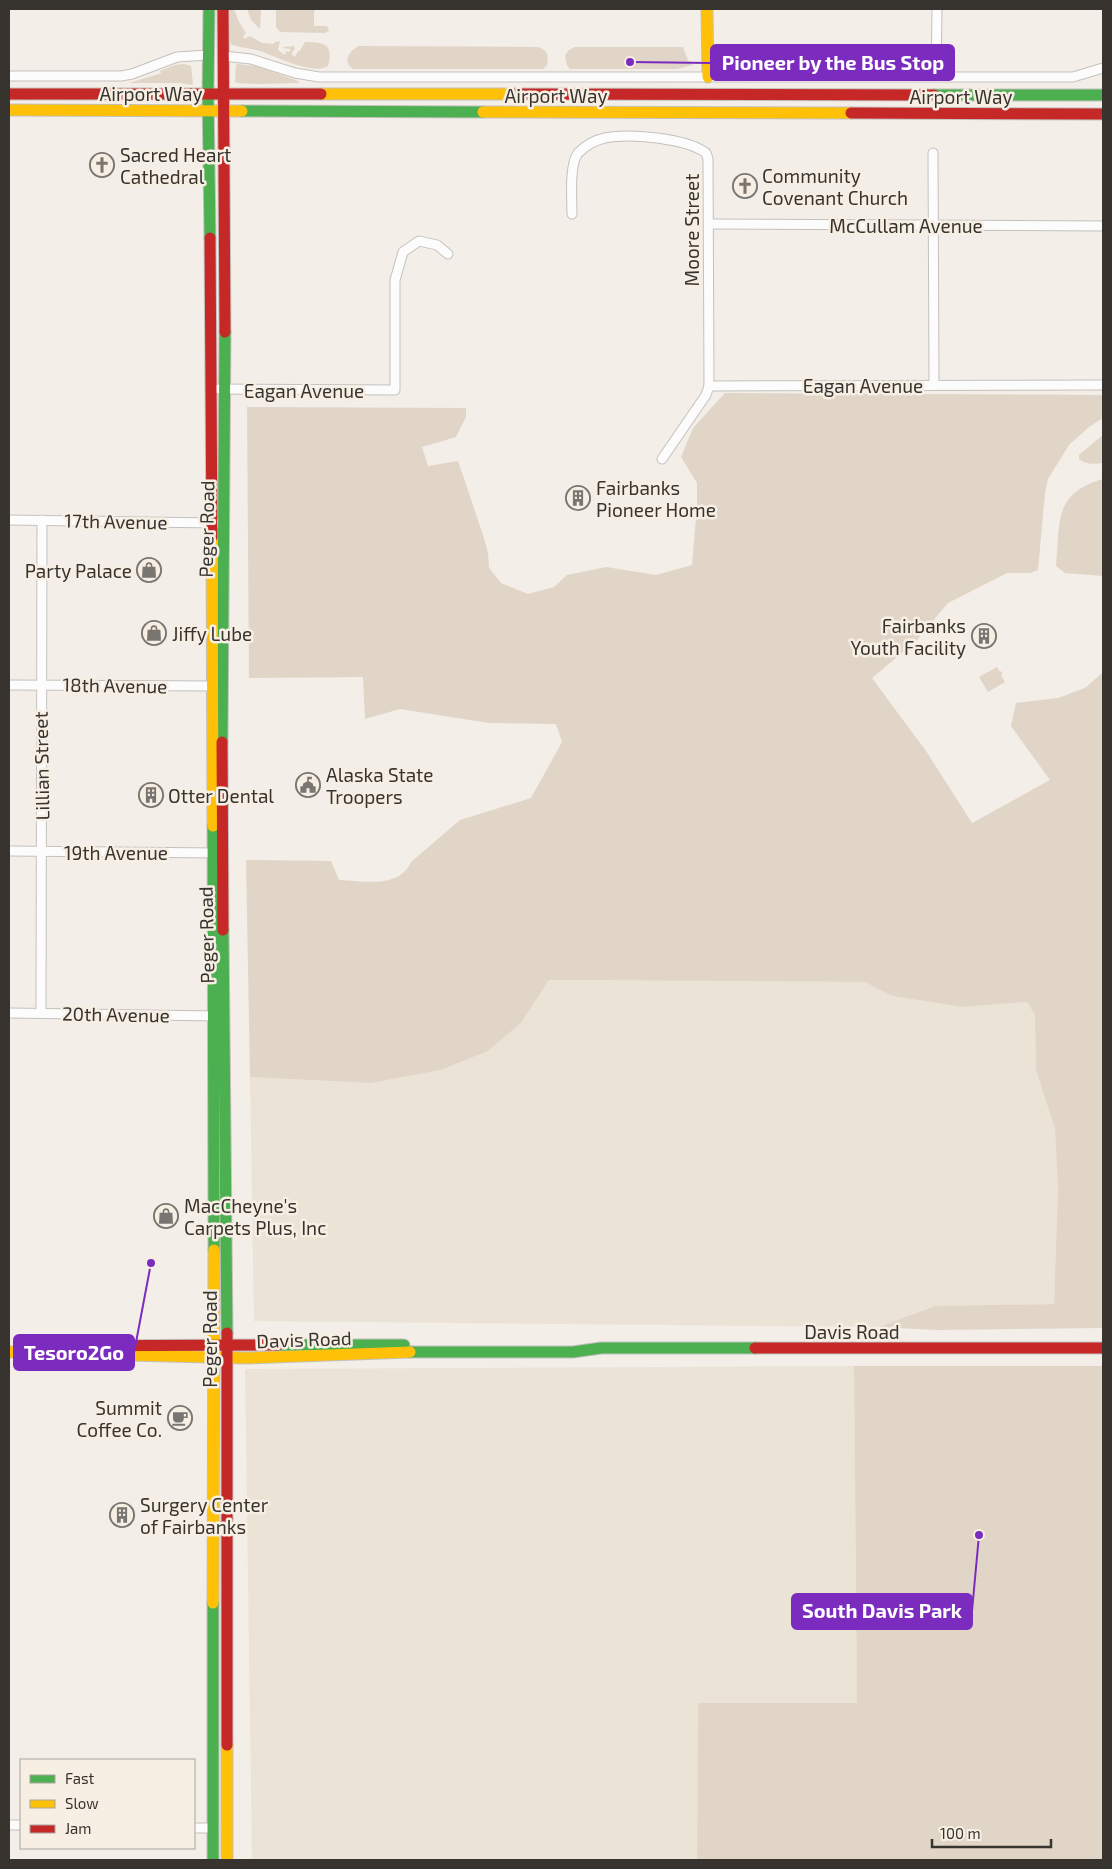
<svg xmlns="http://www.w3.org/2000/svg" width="1112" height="1869" font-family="'Exo 2',sans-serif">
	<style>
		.built { fill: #ece3d7 }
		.green { fill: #e1d5c7 }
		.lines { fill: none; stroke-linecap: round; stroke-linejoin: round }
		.street-casing { stroke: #c4c1bd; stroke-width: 11 }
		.fast-casing { stroke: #c4c1bd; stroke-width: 13 }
		.slow-casing { stroke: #c4c1bd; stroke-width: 13 }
		.jam-casing { stroke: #c4c1bd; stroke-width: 13 }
		.street { stroke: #fdfcfc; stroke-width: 9 }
		.fast { stroke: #4caf50; stroke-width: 11 }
		.slow { stroke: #ffc107; stroke-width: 11 }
		.jam { stroke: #c62828; stroke-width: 11 }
		.labels { text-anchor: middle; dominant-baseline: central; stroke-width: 5; stroke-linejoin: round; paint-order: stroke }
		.street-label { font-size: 19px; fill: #373430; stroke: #f7efe4 }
		.poi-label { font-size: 19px; fill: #373430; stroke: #f7efe4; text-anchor: start }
		.leader { fill: none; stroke: #7b2cbf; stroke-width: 2 }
		.callout-dot { fill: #7b2cbf; stroke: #f7efe4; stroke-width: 2 }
		.callout { fill: #7b2cbf; stroke: #7b2cbf; stroke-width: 2 }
		.callout-label { font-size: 20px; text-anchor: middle; font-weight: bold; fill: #fff }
	</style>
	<rect width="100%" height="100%" fill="#f3eee8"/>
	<g class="built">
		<polygon points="549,980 865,982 892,996 962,1007 1028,1002 1035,1015 1036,1070 1055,1128 1058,1188 1054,1304 935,1306 879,1327 254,1321 250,1077 371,1083 441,1070 488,1051 521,1023"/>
		<polygon points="854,1366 857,1703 698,1703 697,1860 252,1860 245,1369"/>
	</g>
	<g class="green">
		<path d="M 230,9 L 234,9 L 239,22 L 246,33 L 243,36 L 244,39 L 250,36 L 262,43 L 274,44 L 275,42 L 280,41 L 278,50 L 285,55 L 286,52 L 283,50 L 289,52 L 291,49 L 283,48 L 283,47 L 294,46 L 295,49 L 292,52 L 292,55 L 295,57 L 298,51 L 300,51 L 305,42 C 324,42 334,44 328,66 C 313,76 276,56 260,51 C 250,48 239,48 231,44 L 230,41 Z"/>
		<polygon points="247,9 261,9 260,29 251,20"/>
		<polygon points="276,9 314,9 314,26 327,26 329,31 325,33 280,32 276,27"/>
		<path d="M 359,46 L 538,47 C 548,50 549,56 547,65 L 543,69 L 353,69 C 342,61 349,51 359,46 Z"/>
		<polygon points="575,47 683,47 688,60 693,65 677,69 570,69 567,65 565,55 569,50"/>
		<polygon points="184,64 191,66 193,84 192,85 180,83 129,83 159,74 161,73 160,71 175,65"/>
		<polygon points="237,64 256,66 298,81 299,83 258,84 238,83 235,82 236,65"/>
		<path d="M 725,393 L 1103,395 L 1103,418 L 1089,427 L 1069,445 L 1048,479 L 1045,493 L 1038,570 L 1030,573 L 1007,573 L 948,603 L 916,641 L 872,678 L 926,751 L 972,823 L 1050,780 L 1011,726 L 1016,703 L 1058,698 L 1085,688 L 1103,672 L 1103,1328 L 936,1330 L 879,1327 L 935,1306 L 1054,1304 L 1058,1188 L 1055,1129 L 1036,1070 L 1035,1015 L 1027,1002 L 962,1007 L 892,996 L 865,982 L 549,980 L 521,1023 L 488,1051 L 441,1070 L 371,1083 L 250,1077 L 246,860 L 331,861 L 339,880 C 364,881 399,889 411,862 L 460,820 L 531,798 L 562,742 L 556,724 L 489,723 L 400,709 L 365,719 L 363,677 L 249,678 L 247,407 L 466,408 L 466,417 L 456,437 L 422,447 L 428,466 L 458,461 L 483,535 L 488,553 L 489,568 L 501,583 L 528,594 L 554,587 L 567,575 L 606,567 L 656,575 L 692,565 L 697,506 L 697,483 L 681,457 L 693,428 Z"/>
		<path d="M 1103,435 L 1103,463 C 1094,464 1086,465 1079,459 L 1079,455 Z"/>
		<path d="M 1103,479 L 1103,576 L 1065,573 L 1056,566 C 1060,523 1053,493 1103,479 Z"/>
		<polygon points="997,667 1000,672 1001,671 1003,674 1001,675 1005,682 988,692 979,677"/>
		<polygon points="854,1366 1103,1366 1103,1860 697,1860 698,1703 857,1703"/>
	</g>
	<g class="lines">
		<defs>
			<g id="street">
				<polyline points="223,56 251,59 295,73 319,77 1073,77 1103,68"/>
				<polyline points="9,76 121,76 132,74 177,57 208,55"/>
				<polyline points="936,76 937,9"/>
				<polyline points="933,153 934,385"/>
				<path d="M 572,214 C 572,199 569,165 578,153 C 585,146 595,140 605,138 C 629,133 686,138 706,153 L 708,159 L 709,386"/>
				<polyline points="709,224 1103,226"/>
				<polyline points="219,389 395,390 395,280 403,252 419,241 437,245 448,254"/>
				<polyline points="662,459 706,395 709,386 1103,385"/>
				<polyline points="9,520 216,523"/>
				<polyline points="9,685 218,686"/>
				<polyline points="9,851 218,853"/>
				<polyline points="9,1013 218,1016"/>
				<polyline points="41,1013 42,520"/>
				<polyline points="9,1825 21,1825"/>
				<polyline points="194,1828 214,1828"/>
			</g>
			<g id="fast">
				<polyline points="209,9 208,95 210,238"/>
				<polyline points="934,95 1103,95"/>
				<polyline points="242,111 483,112"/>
				<polyline points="222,742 225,332"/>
				<polyline points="213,826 214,1250"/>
				<polyline points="223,930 227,1333"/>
				<polyline points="278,1345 404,1345"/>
				<polyline points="410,1352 573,1352 601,1348 755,1348"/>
				<polyline points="213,1860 213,1603"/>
			</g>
			<g id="slow">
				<polyline points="707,9 708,77"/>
				<polyline points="321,94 511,94"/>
				<polyline points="9,110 242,111"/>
				<polyline points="483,112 851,113"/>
				<polyline points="212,537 213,826"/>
				<polyline points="9,1352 246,1358 410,1352"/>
				<polyline points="213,1603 214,1250"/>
				<polyline points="227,1745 227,1860"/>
			</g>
			<g id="jam">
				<polyline points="223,9 225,332"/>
				<polyline points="9,94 321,94"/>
				<polyline points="511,94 934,95"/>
				<polyline points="851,113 1103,114"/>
				<polyline points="210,238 212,537"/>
				<polyline points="222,742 223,930"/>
				<polyline points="227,1333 227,1745"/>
				<polyline points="51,1346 278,1345"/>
				<polyline points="755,1348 1103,1348"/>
			</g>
		</defs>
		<use href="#street" class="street-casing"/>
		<use href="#fast" class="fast-casing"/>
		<use href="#slow" class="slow-casing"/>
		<use href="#jam" class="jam-casing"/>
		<use href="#street" class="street"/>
		<use href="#fast" class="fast"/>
		<use href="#slow" class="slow"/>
		<use href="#jam" class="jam"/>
	</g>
	<defs>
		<symbol id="church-ring" viewBox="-11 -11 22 22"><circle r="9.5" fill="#f7efe4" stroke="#797570" stroke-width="1.5"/><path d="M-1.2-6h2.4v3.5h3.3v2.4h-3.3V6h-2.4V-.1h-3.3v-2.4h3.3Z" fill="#797570"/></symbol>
		<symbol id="building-ring" viewBox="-11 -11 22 22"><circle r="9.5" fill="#f7efe4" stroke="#797570" stroke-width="1.5"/><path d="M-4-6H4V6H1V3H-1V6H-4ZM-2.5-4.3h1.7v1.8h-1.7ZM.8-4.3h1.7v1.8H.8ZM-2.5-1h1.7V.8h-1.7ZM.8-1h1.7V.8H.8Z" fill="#797570"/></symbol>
		<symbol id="shop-ring" viewBox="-11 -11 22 22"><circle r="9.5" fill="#f7efe4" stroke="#797570" stroke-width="1.5"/><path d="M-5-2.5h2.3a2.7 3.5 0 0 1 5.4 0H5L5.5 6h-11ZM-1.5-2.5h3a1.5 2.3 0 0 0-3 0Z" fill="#797570"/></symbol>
		<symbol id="civic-ring" viewBox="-11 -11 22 22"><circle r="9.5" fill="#f7efe4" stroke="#797570" stroke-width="1.5"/><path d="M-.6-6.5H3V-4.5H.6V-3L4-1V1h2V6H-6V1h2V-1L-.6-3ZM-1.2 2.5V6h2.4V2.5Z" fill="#797570"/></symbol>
		<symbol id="cafe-ring" viewBox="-11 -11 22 22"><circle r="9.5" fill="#f7efe4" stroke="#797570" stroke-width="1.5"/><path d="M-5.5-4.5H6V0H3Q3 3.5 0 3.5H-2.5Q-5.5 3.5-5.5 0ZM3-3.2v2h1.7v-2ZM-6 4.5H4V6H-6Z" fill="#797570"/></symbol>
	</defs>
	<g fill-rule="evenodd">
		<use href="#church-ring" x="88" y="151" width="28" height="28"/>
		<use href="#church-ring" x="731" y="172" width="28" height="28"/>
		<use href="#building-ring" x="564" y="484" width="28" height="28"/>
		<use href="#shop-ring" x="135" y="556" width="28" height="28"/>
		<use href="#shop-ring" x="140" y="619" width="28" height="28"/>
		<use href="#building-ring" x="970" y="622" width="28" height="28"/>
		<use href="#civic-ring" x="294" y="771" width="28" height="28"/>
		<use href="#building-ring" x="137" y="781" width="28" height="28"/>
		<use href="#shop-ring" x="152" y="1202" width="28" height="28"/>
		<use href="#cafe-ring" x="166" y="1404" width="28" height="28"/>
		<use href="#building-ring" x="108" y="1501" width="28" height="28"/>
	</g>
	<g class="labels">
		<g class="street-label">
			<text x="151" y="93">Airport Way</text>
			<text x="556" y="95">Airport Way</text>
			<text x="961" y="96">Airport Way</text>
			<text x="906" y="225">McCullam Avenue</text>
			<text transform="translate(691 230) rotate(-90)">Moore Street</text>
			<text x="863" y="385">Eagan Avenue</text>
			<text x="304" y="390">Eagan Avenue</text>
			<text transform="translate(116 521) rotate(1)">17th Avenue</text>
			<text transform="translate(206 529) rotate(-89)">Peger Road</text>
			<text transform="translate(115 685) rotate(1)">18th Avenue</text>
			<text transform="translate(41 766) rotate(-91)">Lillian Street</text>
			<text x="116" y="852">19th Avenue</text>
			<text transform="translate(206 935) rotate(-91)">Peger Road</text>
			<text transform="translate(116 1014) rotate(1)">20th Avenue</text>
			<text x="852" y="1331">Davis Road</text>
			<text transform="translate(209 1339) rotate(-90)">Peger Road</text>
			<text transform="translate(304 1339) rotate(-2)">Davis Road</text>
		</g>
		<g class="poi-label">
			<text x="120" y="154">Sacred Heart<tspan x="120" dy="22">Cathedral</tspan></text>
			<text x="762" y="175">Community<tspan x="762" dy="22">Covenant Church</tspan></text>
			<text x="596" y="487">Fairbanks<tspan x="596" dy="22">Pioneer Home</tspan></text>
			<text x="132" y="570" text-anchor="end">Party Palace</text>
			<text x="966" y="625" text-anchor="end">Fairbanks<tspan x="966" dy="22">Youth Facility</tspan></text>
			<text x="172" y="633">Jiffy Lube</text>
			<text x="326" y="774">Alaska State<tspan x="326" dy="22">Troopers</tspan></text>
			<text x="168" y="795">Otter Dental</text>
			<text x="184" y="1205">MacCheyne's<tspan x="184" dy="22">Carpets Plus, Inc</tspan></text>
			<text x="162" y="1407" text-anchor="end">Summit<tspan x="162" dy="22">Coffee Co.</tspan></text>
			<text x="140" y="1504">Surgery Center<tspan x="140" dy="22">of Fairbanks</tspan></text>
		</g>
	</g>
	<path class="leader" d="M630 62L711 63M151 1263L134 1353M979 1535L972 1611"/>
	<g class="callout-dot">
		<circle cx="630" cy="62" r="5"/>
		<circle cx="151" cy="1263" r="5"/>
		<circle cx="979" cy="1535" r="5"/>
	</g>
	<g class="callout">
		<rect x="711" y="45" width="243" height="35" rx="5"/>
		<rect x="14" y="1335" width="120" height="35" rx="5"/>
		<rect x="792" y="1594" width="180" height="35" rx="5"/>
	</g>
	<g class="callout-label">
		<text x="833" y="70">Pioneer by the Bus Stop</text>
		<text x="74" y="1360">Tesoro2Go</text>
		<text x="882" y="1618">South Davis Park</text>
	</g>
	<rect width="1112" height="1869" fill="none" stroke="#373430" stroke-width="20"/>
	<rect x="20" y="1759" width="175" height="90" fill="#f7efe4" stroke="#aaa49c"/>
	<rect x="30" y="1775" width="25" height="8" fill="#4caf50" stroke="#aaa49c"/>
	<text x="65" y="1784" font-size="15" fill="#373430">Fast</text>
	<rect x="30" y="1800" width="25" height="8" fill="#ffc107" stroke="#aaa49c"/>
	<text x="65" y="1809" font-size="15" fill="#373430">Slow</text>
	<rect x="30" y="1825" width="25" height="8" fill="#c62828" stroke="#aaa49c"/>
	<text x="65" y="1834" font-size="15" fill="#373430">Jam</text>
	<path d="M932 1839v8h119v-8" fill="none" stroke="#373430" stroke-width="2.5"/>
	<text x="940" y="1839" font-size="15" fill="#373430" stroke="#f7efe4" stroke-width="4" paint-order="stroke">100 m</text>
</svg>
